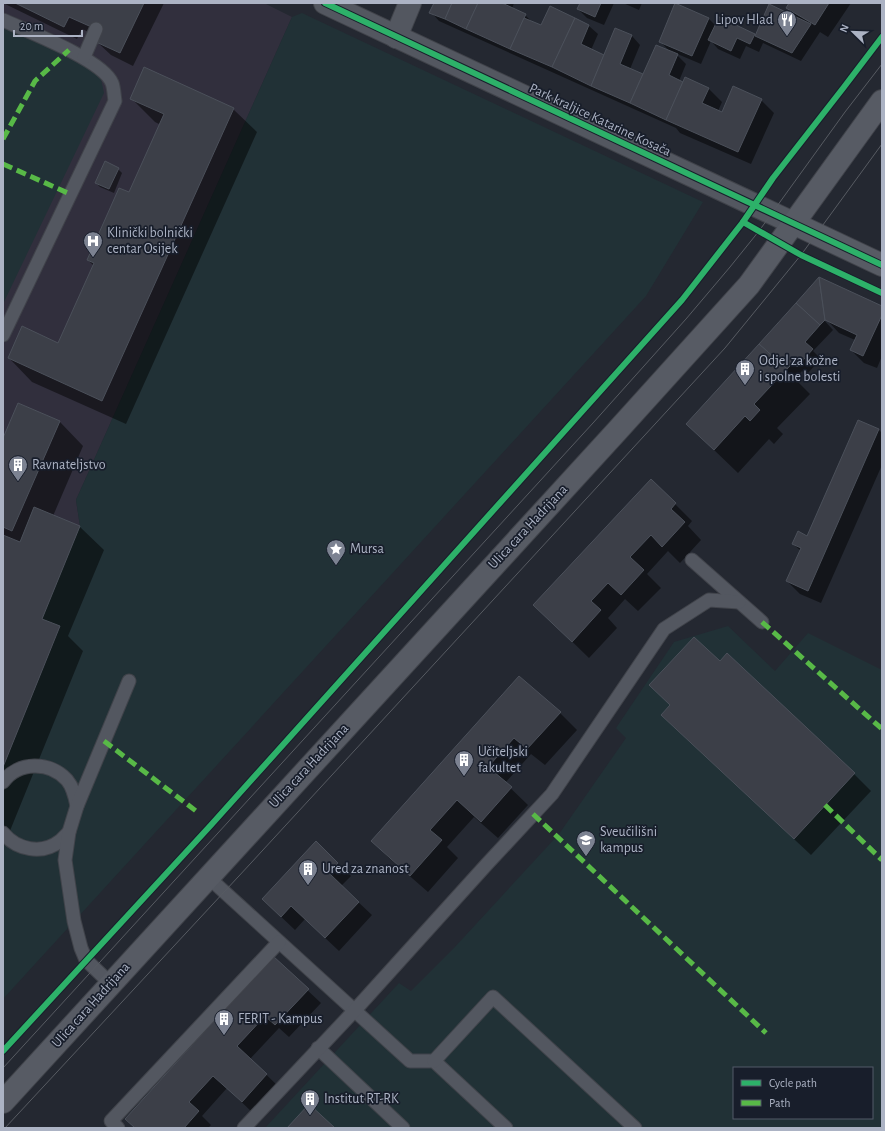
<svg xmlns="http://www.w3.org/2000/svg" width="885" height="1131" font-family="'Alegreya Sans',sans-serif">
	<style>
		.medical { fill: #312f3d }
		.green { fill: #213136; fill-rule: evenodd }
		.shadow { fill: #0007 }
		.building { fill: #3c3f48; stroke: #4b505a }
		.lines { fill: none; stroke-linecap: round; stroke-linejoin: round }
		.lane-casing { stroke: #40434a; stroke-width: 15 }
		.street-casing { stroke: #40434a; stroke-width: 24 }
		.secondary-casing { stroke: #40434a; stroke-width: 24 }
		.lane { stroke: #535760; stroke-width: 13 }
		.street { stroke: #535760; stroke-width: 22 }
		.secondary { stroke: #575b64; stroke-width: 22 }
		.tram { stroke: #575b62; stroke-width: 1 }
		.quiet { stroke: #58b947; stroke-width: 5; stroke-dasharray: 10 5; stroke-linecap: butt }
		.cycleway-casing { stroke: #181e2b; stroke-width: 8 }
		.cycleway { stroke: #2db169; stroke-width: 6 }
		.labels { text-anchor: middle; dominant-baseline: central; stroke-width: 3.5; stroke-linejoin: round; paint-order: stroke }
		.poi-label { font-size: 14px; fill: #acb3c4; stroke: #181e2b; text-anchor: start }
		.street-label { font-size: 14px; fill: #acb3c4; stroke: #181e2b }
	</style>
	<rect width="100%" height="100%" fill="#242831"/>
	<polygon class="medical" points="3,3 264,3 292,17 76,500 80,526 42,619 60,626 3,767"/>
	<g class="green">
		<polygon points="302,13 703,202 646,296 3,999 3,767 60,627 42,619 80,526 76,500 292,17"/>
		<polygon points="3,19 99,70 104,93 3,304"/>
		<path d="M 728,626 L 775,671 L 808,633 L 882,670 L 882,1128 L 265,1128 L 399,983 L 411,991 L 454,948 L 559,834 L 626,738 L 616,728 L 674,642 ZM 734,1068 L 872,1068 L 872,1118 L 734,1118 Z"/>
	</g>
	<g class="shadow">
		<polygon points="3,3 164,3 133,66 111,55 97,42 100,37 82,29 77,39"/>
		<polygon points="435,3 514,3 512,9 525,15 533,23 542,27 589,26 598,34 591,50 604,57 616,29 632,36 640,45 630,69 643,75 670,52 660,41 708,18 716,26 754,34 756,36 797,18 787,8 790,3 851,3 828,37 820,32 801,61 763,43 759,52 746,46 740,59 718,49 711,41 701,64 675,53 686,64 679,81 684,83 686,78 709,89 722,102 718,111 722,114 761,100 774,113 751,164 680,133 676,128 439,21 431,12"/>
		<polygon points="581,3 614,3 604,25 587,18 578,9"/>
		<polygon points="623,3 642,3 639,10"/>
		<polygon points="131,98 233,109 257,132 126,424 32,382 9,358 59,344 94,266 88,260 130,194 161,125 155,122"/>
		<polygon points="118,169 122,173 114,193 100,187 96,183"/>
		<polygon points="820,279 882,307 882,356 877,368 864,363 851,350 855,340 839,333 826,319 823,319 833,330 813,351 821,359 806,375 802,371 795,379 810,394 777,428 783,434 774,444 769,439 738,473 687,424"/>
		<polygon points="19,404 60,422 83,446 53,516 80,527 104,550 68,636 83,651 3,848 3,440"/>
		<polygon points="859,421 879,430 882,433 882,465 821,603 800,594 787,581 801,551 793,544 808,537"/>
		<polygon points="675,504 692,521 688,526 701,540 680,563 668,551 647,574 661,588 638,611 625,599 608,618 617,628 589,658 552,622"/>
		<polygon points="720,662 854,774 871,791 811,855 680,732"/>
		<polygon points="519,677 560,713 577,730 545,765 531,754 505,783 528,805 498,838 474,817 447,847 458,858 428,892 389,858 372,841"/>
		<polygon points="316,842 351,876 341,886 372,915 339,951 305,919 295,930 276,912"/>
		<polygon points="273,958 321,1003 289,1037 279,1028 250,1059 280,1088 255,1115 227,1088 202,1116 211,1125 208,1128 136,1128"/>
	</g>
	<g class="building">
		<polygon points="15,3 144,3 120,53 96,42 96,29 69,17 64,27"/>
		<polygon points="434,3 452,3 445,19 429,13"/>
		<polygon points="452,3 478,3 466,29 445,19"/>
		<polygon points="478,3 502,3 526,14 510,49 466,29"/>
		<polygon points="580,3 601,3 595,17 577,9"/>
		<polygon points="675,3 709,18 692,56 659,42"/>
		<polygon points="789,3 829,3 815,25 786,8"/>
		<polygon points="769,4 811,24 792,53 755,36"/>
		<polygon points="550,6 575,18 552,67 510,49 524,18 541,25"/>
		<polygon points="719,17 755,34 750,44 737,38 731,51 708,40"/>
		<polygon points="575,18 589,25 581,44 604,55 591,86 552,67"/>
		<polygon points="615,28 632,35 620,64 643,74 630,103 591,86"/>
		<polygon points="656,45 678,54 669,75 683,82 666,120 630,103"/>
		<polygon points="144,67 234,108 102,401 8,358 22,326 58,343 94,263 87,260 119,188 129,192 164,114 130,99"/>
		<polygon points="685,77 709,88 702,103 722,112 733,86 762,99 738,152 666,120"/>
		<polygon points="105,161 119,168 109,189 95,183"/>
		<polygon points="819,277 825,320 820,325 796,303"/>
		<polygon points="819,277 882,306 882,315 863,356 850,350 857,335 825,320"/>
		<polygon points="796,303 820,325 805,342 813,349 797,367 793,363 787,369 759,344"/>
		<polygon points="759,344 787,369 754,404 760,410 750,421 745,416 714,450 686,424"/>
		<polygon points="18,403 60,421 12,531 3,527 3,438"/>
		<polygon points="858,420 879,429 808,591 786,581 801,548 792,544 798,531 807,536"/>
		<polygon points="651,479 676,503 671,509 685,522 662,547 651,535 630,557 644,570 621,595 608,583 591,601 601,610 572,642 533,605"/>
		<polygon points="34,507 80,526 42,619 60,626 3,767 3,535 20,542"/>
		<polygon points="694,637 720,661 727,653 855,773 794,839 661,715 670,705 649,685"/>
		<polygon points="519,676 561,712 527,749 514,738 488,767 512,787 481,822 457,800 430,830 442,840 410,876 371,841"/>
		<polygon points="316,841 338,863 329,873 359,902 325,938 291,906 281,917 262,899"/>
		<polygon points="273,956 309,989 275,1025 265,1016 237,1046 267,1074 242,1102 213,1076 189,1102 199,1111 184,1128 135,1128 125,1119"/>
		<polygon points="309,1104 335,1128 287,1128"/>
	</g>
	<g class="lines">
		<defs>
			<g id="lane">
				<path d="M 3,20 C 27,31 103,60 112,83 C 114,88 114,95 115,101 L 3,335"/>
				<polyline points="84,57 96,29"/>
				<polyline points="692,560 762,622"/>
				<path d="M 3,782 C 18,761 50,761 67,780 C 73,787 75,796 77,806"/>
				<path d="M 3,833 C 17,850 42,855 60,841 C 63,838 66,835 69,832"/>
				<polyline points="208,877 410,1061 434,1061 506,1128"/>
				<polyline points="111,984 86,960 81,948 74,921 65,860 69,832 77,806 129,681"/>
				<polyline points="318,1048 403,1128"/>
				<polyline points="434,1061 493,997 635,1128"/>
				<polyline points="118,1128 111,1121 279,942"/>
				<polyline points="244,1128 355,1010 487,864 552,794 664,629 709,600 739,602"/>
			</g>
			<g id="street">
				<polyline points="325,3 793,223"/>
				<polyline points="396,37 410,3"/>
			</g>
			<g id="secondary">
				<polyline points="793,223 882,265"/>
				<polyline points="3,1102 617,431 749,285 882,101"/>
			</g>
		</defs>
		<use href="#lane" class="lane-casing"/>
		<use href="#street" class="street-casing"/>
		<use href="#secondary" class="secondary-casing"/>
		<use href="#lane" class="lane"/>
		<use href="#street" class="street"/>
		<use href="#secondary" class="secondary"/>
		<g class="tram">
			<polyline points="3,1068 593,423 686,319 730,267 759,231 845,112 882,64"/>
			<polyline points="5,1128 251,863 725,348 801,255 882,144"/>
		</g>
		<g class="quiet">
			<polyline points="3,139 35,81 69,50"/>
			<polyline points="3,164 70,194"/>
			<polyline points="762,622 882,729"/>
			<polyline points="104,741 196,811"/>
			<polyline points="825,805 882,860"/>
			<polyline points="533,814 766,1033"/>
		</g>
		<defs>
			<g id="cycleway">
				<polyline points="325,3 882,265"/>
				<polyline points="743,222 801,255 882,293"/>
				<polyline points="3,1051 211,825 682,300 743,222 773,178 844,87 882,37"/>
			</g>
		</defs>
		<use href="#cycleway" class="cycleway-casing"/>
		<use href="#cycleway" class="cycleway"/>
	</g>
	<defs>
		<symbol id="restaurant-pin" viewBox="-11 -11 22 30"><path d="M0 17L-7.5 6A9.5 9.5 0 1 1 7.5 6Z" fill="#7c8291" stroke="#181e2b"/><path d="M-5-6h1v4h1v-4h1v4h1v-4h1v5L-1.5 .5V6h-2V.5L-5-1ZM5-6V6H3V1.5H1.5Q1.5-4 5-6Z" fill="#fff"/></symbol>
		<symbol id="hospital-pin" viewBox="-11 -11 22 30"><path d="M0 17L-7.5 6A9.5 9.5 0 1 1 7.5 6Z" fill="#7c8291" stroke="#181e2b"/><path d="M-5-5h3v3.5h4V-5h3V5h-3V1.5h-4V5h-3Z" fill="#fff"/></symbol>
		<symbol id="building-pin" viewBox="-11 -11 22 30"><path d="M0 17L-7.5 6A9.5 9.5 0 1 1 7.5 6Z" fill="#7c8291" stroke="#181e2b"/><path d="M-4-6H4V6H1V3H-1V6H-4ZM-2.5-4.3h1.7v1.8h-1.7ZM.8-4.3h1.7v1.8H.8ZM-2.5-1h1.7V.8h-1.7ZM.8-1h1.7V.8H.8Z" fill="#fff"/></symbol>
		<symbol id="sight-pin" viewBox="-11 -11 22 30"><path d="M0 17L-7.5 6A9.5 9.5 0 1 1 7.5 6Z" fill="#7c8291" stroke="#181e2b"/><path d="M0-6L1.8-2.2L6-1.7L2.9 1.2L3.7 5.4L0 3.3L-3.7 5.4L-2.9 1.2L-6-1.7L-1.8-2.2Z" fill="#fff"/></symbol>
		<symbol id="university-pin" viewBox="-11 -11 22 30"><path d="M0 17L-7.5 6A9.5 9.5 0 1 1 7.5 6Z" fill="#7c8291" stroke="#181e2b"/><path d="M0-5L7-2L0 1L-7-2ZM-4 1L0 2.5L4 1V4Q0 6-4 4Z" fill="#fff"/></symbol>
	</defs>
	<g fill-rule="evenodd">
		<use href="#restaurant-pin" x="776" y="9" width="22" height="30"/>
		<use href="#hospital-pin" x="82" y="230" width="22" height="30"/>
		<use href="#building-pin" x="734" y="358" width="22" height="30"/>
		<use href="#building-pin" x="7" y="454" width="22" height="30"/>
		<use href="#sight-pin" x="325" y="538" width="22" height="30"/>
		<use href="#building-pin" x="453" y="749" width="22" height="30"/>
		<use href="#university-pin" x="575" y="829" width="22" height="30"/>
		<use href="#building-pin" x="297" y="858" width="22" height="30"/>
		<use href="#building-pin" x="213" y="1008" width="22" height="30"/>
		<use href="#building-pin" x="299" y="1088" width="22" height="30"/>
	</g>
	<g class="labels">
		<g class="poi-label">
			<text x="773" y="20" text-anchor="end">Lipov Hlad</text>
			<text x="107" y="233">Klinički bolnički<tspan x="107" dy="16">centar Osijek</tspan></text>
			<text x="759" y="361">Odjel za kožne<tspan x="759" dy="16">i spolne bolesti</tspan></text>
			<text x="32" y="465">Ravnateljstvo</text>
			<text x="350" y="549">Mursa</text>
			<text x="478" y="752">Učiteljski<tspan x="478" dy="16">fakultet</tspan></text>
			<text x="600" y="832">Sveučilišni<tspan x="600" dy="16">kampus</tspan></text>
			<text x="322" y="869">Ured za znanost</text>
			<text x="238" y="1019">FERIT - Kampus</text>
			<text x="324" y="1099">Institut RT-RK</text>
		</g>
		<g class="street-label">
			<text transform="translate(600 120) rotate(25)">Park kraljice Katarine Kosača</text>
			<text transform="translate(528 527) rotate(-47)">Ulica cara Hadrijana</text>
			<text transform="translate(309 766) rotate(-47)">Ulica cara Hadrijana</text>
			<text transform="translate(91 1005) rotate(-48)">Ulica cara Hadrijana</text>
		</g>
	</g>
	<rect width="885" height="1131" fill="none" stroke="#acb3c4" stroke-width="8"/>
	<rect x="733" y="1067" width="140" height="52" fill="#181e2b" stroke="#535a68"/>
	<rect x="741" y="1080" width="20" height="6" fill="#2db169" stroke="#535a68"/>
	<text x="769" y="1087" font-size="12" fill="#acb3c4">Cycle path</text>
	<rect x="741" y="1100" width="20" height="6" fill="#58b947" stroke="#535a68"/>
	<text x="769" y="1107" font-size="12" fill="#acb3c4">Path</text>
	<g transform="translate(853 32) rotate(293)" stroke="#181e2b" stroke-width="3" paint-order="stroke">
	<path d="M0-3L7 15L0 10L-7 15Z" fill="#acb3c4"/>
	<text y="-6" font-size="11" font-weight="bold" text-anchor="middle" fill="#acb3c4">N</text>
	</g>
	<path d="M14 30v6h68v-6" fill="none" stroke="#acb3c4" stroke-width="2"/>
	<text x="20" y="30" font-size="12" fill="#acb3c4" stroke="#181e2b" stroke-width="3" paint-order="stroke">20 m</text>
</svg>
